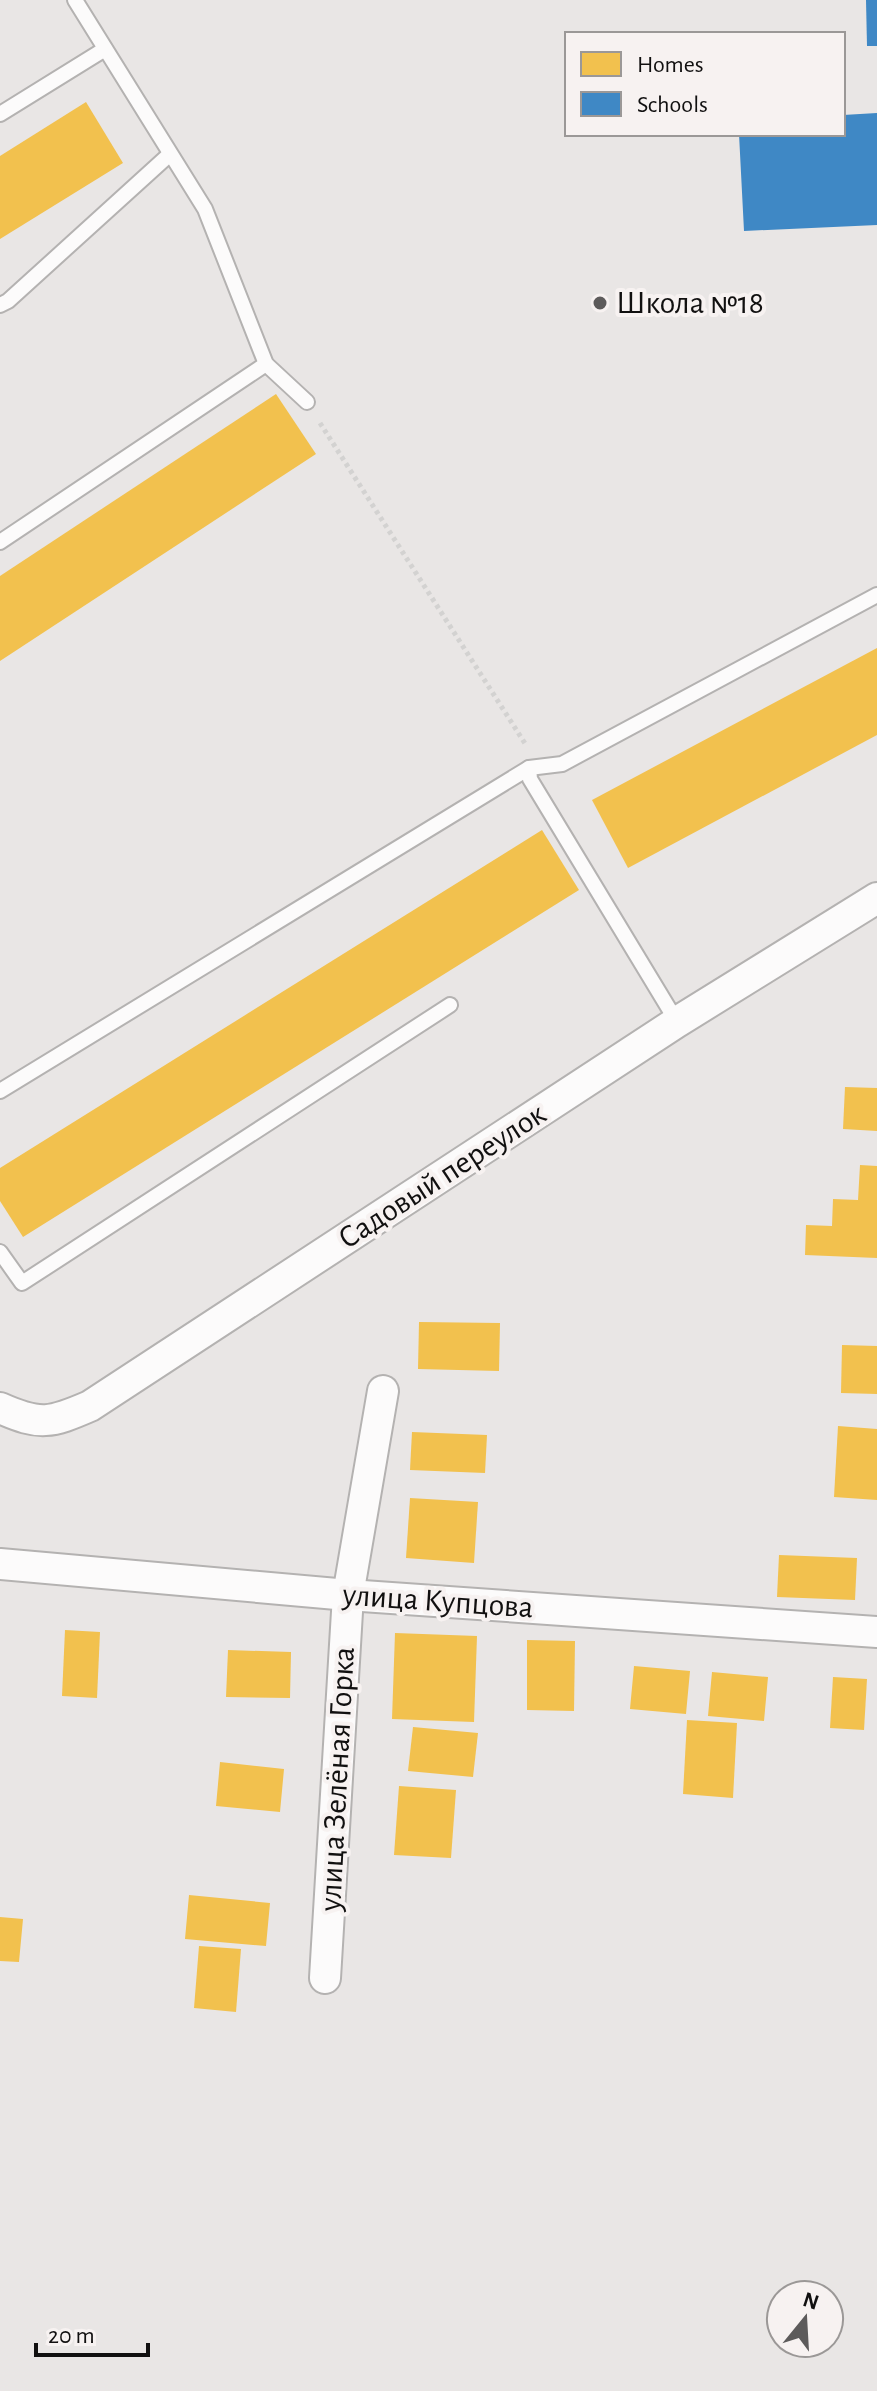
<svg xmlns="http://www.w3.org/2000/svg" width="877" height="2391" font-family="'Alegreya Sans',sans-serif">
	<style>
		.homes { fill: #f2c14e }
		.schools { fill: #3f88c5 }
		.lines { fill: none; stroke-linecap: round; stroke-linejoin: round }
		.lane-casing { stroke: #b4b2b1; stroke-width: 18 }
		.street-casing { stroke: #b4b2b1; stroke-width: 34 }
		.path { stroke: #d3d2d1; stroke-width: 5; stroke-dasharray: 4 4; stroke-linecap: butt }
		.lane { stroke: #fcfbfb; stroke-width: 14 }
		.street { stroke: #fcfbfb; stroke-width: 30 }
		.poi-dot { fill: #5d5b5b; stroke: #f7f2f1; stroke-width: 3 }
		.labels { text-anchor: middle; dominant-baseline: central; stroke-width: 8; stroke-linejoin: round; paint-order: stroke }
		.poi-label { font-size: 32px; fill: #111010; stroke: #f7f2f1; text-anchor: start }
		.street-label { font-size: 32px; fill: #111010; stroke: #f7f2f1 }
	</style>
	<rect width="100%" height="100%" fill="#e9e6e5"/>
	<g class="homes">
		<polygon points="86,102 123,163 0,239 0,156"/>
		<polygon points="276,394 316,454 0,661 0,576"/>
		<polygon points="877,648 877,735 628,868 592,800"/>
		<polygon points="542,830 579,890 23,1237 0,1201 0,1168"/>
		<polygon points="845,1087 877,1088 877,1131 843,1129"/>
		<polygon points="860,1165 877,1166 877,1258 805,1255 806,1225 832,1226 833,1199 858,1200"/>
		<polygon points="419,1322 500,1323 499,1371 418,1369"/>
		<polygon points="842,1345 877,1346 877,1394 841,1393"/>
		<polygon points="838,1426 877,1429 877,1500 834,1497"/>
		<polygon points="412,1432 487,1435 485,1473 410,1470"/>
		<polygon points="410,1498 478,1502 474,1563 406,1558"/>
		<polygon points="779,1555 857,1558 855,1600 777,1597"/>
		<polygon points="65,1630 100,1632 97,1698 62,1696"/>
		<polygon points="395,1633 477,1636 474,1722 392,1719"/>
		<polygon points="527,1640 575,1641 574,1711 527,1710"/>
		<polygon points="228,1650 291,1652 290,1698 226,1697"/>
		<polygon points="634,1666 690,1671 686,1714 630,1709"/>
		<polygon points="712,1672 768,1677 764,1721 708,1716"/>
		<polygon points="833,1677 867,1679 864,1730 830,1728"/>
		<polygon points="687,1720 737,1723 733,1798 683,1794"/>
		<polygon points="413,1727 478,1733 473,1777 408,1771"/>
		<polygon points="220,1762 284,1769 280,1812 216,1806"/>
		<polygon points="399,1786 456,1790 451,1858 394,1855"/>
		<polygon points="189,1895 270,1903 266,1946 185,1939"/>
		<polygon points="0,1917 23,1919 19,1962 0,1961"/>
		<polygon points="199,1946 241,1949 236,2012 194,2008"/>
	</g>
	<g class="schools">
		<polygon points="866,0 877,0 877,46 867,46"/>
		<polygon points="877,113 877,225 744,231 739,134 843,134 843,115"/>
	</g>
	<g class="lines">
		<defs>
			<g id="lane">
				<polyline points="75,0 205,209 266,364 307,402"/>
				<polyline points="0,114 105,49"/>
				<polyline points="0,305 8,301 170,154"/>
				<polyline points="0,542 266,364"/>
				<polyline points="677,1022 530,779 529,768 562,764 877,595"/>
				<polyline points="0,1091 529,768"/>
				<polyline points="0,1252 22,1283 450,1005"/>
			</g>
			<g id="street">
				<path d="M 0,1408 C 40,1426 51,1423 90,1406 L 677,1022 L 877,898"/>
				<polyline points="0,1564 348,1595 877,1632"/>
				<polyline points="325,1978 348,1595 383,1391"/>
			</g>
		</defs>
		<use href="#lane" class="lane-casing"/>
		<use href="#street" class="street-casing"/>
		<polyline class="path" points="320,423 526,745"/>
		<use href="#lane" class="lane"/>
		<use href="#street" class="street"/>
	</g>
	<circle class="poi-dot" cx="600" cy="303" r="8"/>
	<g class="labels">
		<g class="poi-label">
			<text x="616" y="303">Школа №18</text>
		</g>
		<g class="street-label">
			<text transform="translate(442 1176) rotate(-33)">Садовый переулок</text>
			<text transform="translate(438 1601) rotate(4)">улица Купцова</text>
			<text transform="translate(337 1779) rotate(-87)">улица Зелёная Горка</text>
		</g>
	</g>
	<rect x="565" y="32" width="280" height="104" fill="#f7f2f1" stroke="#9b9897" stroke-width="2"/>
	<rect x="581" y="52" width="40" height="24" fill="#f2c14e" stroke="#9b9897" stroke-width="2"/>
	<text x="637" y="72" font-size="24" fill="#111010">Homes</text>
	<rect x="581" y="92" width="40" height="24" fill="#3f88c5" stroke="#9b9897" stroke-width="2"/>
	<text x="637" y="112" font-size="24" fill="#111010">Schools</text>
	<g transform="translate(805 2319) rotate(18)"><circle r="38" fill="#f7f2f1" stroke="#9b9897" stroke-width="2"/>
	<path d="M0-6L14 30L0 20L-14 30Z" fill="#5d5b5b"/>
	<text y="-12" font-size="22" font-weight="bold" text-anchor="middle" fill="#111010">N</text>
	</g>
	<path d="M36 2343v12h112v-12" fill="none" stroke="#111010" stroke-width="4"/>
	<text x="48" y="2343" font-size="24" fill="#111010" stroke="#f7f2f1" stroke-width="6" paint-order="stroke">20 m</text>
</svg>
